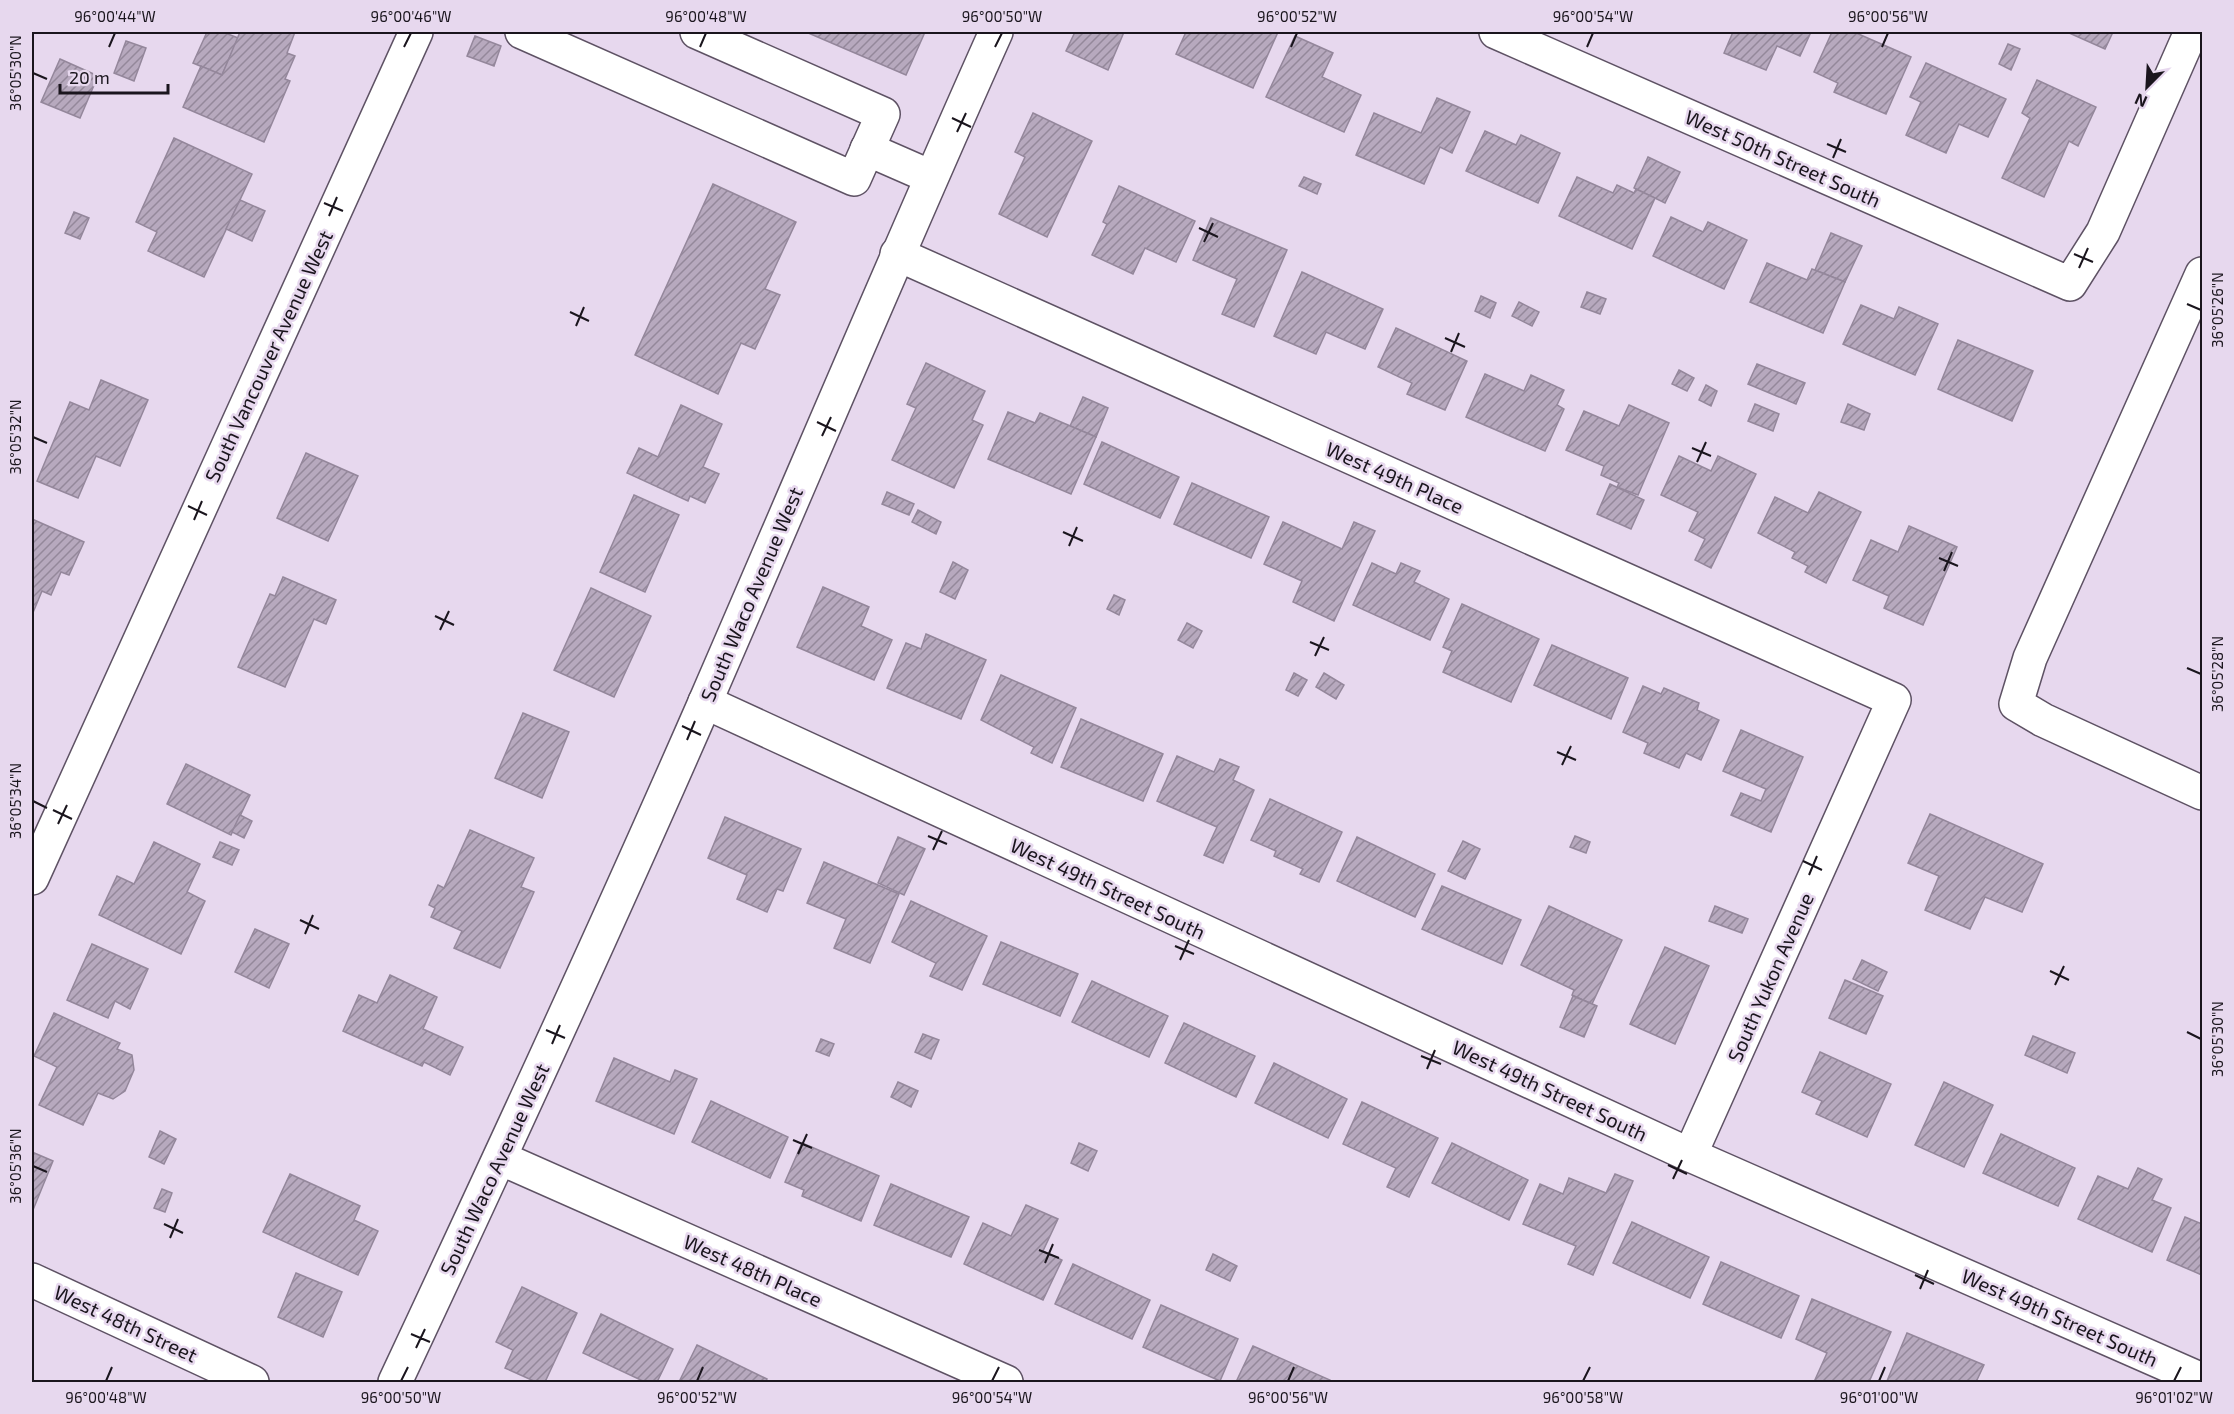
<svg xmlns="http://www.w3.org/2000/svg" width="2234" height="1414" font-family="'Exo 2',sans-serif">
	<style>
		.building { fill: url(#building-hatch); stroke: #94879b; stroke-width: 1.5 }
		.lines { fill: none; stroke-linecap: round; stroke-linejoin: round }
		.minor-casing { stroke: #5e5264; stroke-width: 36 }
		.minor { stroke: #fff; stroke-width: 33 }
		.ticks { fill: none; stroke: #1a151d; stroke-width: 2 }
		.labels { text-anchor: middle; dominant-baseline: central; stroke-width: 5; stroke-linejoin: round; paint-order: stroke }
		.street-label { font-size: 20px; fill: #1a151d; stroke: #e7d8ee }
		.neatline { fill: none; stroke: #1a151d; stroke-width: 2 }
		.ticks-label { font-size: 15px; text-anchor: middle; fill: #1a151d }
	</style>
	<defs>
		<pattern id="building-hatch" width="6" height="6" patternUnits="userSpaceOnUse" patternTransform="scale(1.5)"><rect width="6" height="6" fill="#b7a9be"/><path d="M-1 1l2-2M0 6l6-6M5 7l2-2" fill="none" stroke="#94889a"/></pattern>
	</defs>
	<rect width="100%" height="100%" fill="#e7d8ee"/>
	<g class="building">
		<polygon points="207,32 223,32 238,38 222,75 193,63"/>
		<polygon points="240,32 295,32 287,53 295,56 285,79 290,81 264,142 183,107 201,66 222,75"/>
		<polygon points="806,32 925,32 906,75"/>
		<polygon points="1075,32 1124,32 1108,70 1066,51"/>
		<polygon points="1186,32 1251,33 1278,32 1253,88 1176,54"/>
		<polygon points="1733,32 1811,32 1800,56 1777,46 1766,70 1724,53"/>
		<polygon points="1832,32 1854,32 1911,57 1886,114 1834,92 1838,83 1814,72"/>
		<polygon points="2067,32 2113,32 2105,49"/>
		<polygon points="475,36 501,46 494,66 467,56"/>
		<polygon points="1295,36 1333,53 1322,77 1361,95 1344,132 1266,97"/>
		<polygon points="126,41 146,48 134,81 114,73"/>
		<polygon points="2008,44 2020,49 2011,70 1999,64"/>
		<polygon points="60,59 98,76 80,118 41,102"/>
		<polygon points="1926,63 2006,99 1988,137 1959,124 1946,153 1906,135 1921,102 1910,97"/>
		<polygon points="2037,80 2096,107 2078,146 2069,141 2044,197 2002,178 2030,118 2022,113"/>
		<polygon points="1437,98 1470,112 1452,153 1440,147 1424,184 1356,155 1374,113 1421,133"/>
		<polygon points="1033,113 1092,141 1047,237 999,214 1025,157 1015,152"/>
		<polygon points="1485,131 1516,145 1521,135 1560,153 1538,203 1466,171"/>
		<polygon points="174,138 252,174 204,277 148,251 157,232 136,222"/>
		<polygon points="1648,157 1680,172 1665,203 1634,188"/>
		<polygon points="1304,177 1321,184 1317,194 1299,186"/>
		<polygon points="1577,177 1613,193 1617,185 1634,193 1636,189 1655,198 1632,249 1559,216"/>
		<polygon points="713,184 796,222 765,289 780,295 755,349 741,343 718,394 635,355"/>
		<polygon points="1119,186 1195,221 1176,262 1145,248 1133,274 1092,255 1107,224 1103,222"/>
		<polygon points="240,200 265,211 252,241 226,229"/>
		<polygon points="74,212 89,218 80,239 65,233"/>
		<polygon points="1671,217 1703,232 1708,222 1747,240 1724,289 1653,256"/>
		<polygon points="1211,218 1287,250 1254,327 1222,314 1237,279 1193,260"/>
		<polygon points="1831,233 1862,246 1845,282 1815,270"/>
		<polygon points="1767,263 1807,280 1812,269 1845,282 1823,333 1750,302"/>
		<polygon points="1302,272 1383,309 1365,349 1326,332 1316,354 1274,336"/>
		<polygon points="1587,292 1606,299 1600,314 1581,307"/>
		<polygon points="1481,296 1496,303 1490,318 1475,311"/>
		<polygon points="1519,302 1539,312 1532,326 1512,316"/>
		<polygon points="1861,305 1894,319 1899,307 1938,324 1915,375 1843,344"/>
		<polygon points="1396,328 1467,361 1445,410 1407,394 1412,383 1378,367"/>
		<polygon points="1958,340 2033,371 2012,421 1938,389"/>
		<polygon points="926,363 985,391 972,420 983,425 954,488 892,460 916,408 907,404"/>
		<polygon points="1757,364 1805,383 1796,404 1748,384"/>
		<polygon points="1679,370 1694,378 1687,391 1672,384"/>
		<polygon points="1485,374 1524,391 1531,375 1564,390 1557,405 1564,409 1545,451 1466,417"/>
		<polygon points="101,380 148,400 120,466 96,456 78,498 37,481 70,402 89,410"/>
		<polygon points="1706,385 1717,391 1711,406 1699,400"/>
		<polygon points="1083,397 1108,408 1096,437 1070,426"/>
		<polygon points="1755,404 1779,414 1773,431 1748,421"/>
		<polygon points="1848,404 1870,414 1864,430 1841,422"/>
		<polygon points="681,405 722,424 703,467 719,474 705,503 690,496 688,501 627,473 639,448 658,457"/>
		<polygon points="1629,405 1669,423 1638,495 1617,487 1619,483 1601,475 1604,466 1566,450 1584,411 1619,426"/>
		<polygon points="1008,412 1035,423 1040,413 1096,437 1071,494 988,459"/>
		<polygon points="1102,442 1179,477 1160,518 1084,484"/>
		<polygon points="306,453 358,476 328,541 277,518"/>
		<polygon points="1679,456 1711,471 1718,456 1756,474 1711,568 1695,560 1705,539 1689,531 1698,512 1661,495"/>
		<polygon points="1192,483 1269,517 1251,558 1174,524"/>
		<polygon points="1610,484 1644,500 1631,529 1597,514"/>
		<polygon points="887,492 914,504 909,515 882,504"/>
		<polygon points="1819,492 1861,512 1826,583 1805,572 1808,566 1792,558 1795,552 1758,533 1775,497 1808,513"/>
		<polygon points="634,495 679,515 645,592 600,572"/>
		<polygon points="918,510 941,522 936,534 912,522"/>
		<polygon points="32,519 84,542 69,575 61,572 51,595 42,591 32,615"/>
		<polygon points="1283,522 1342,549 1354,522 1375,531 1334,621 1293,602 1302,581 1264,564"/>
		<polygon points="1909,526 1957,547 1923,625 1884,608 1889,596 1853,580 1871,540 1898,552"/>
		<polygon points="953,562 968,570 955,599 940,592"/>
		<polygon points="1372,563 1396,574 1401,563 1420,571 1414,582 1449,599 1430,640 1353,605"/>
		<polygon points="283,577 336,600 326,624 314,619 285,687 238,667 270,594 275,596"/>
		<polygon points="823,587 869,607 861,626 892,640 874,680 797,647"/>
		<polygon points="591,588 651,616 614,697 554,670"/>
		<polygon points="1114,595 1125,600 1119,615 1107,609"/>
		<polygon points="1462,604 1539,639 1511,702 1443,672 1452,651 1443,647"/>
		<polygon points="1187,623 1202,631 1193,648 1178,640"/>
		<polygon points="926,634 986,660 961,719 887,688 906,643 921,649"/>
		<polygon points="1552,645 1628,678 1611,719 1534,685"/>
		<polygon points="1294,673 1307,680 1298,696 1286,690"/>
		<polygon points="1324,673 1344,685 1336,699 1316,687"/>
		<polygon points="1001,675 1076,708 1052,763 1031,753 1034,747 981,720"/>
		<polygon points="1643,686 1661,694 1664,688 1699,703 1697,710 1719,720 1701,760 1686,753 1679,768 1644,753 1648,743 1623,732"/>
		<polygon points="523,713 569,732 542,798 495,778"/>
		<polygon points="1081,719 1163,754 1143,801 1061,767"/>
		<polygon points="1741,730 1803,757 1771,832 1731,815 1741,793 1761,801 1766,789 1723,771"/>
		<polygon points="1177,756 1214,772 1220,759 1239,767 1233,780 1254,790 1223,863 1204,855 1217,827 1157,801"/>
		<polygon points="186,764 250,795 231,835 167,804"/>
		<polygon points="1270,799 1342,832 1319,882 1300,874 1303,869 1274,856 1276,851 1251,840"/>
		<polygon points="1930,814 2043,864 2022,912 1985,897 1970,929 1925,910 1939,876 1908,863"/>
		<polygon points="240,815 252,821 244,838 232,832"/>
		<polygon points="725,817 801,849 783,891 777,889 767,912 737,899 747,875 708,858"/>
		<polygon points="470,830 534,858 521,887 534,892 500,968 454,948 462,931 431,917 435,908 429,905 438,885 444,888"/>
		<polygon points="1575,836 1590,842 1586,853 1570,847"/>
		<polygon points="898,837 925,849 904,895 878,883"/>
		<polygon points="1357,837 1435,874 1415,917 1337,881"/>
		<polygon points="1463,841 1480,849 1465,879 1448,871"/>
		<polygon points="154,842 200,864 187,892 205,901 181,954 99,915 117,876 134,884"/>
		<polygon points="220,842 239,850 232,865 213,857"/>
		<polygon points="824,862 899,894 870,963 834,948 846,919 807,903"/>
		<polygon points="1442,886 1521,920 1502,964 1422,929"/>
		<polygon points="911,901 987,936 962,990 930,976 936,963 892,942"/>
		<polygon points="1549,906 1622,940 1592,1004 1572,995 1574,990 1521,965"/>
		<polygon points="1715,906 1748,919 1742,933 1709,921"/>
		<polygon points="255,929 289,944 269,988 235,972"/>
		<polygon points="1001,942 1078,974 1060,1016 983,984"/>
		<polygon points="92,944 148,969 130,1009 115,1001 108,1018 67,1000"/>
		<polygon points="1665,947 1709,966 1675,1044 1630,1024"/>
		<polygon points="1862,960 1887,972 1878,991 1853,979"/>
		<polygon points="390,975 437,997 423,1029 463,1047 450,1075 424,1062 422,1066 343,1031 359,995 377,1003"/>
		<polygon points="1845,980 1883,996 1866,1034 1829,1018"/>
		<polygon points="1092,981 1168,1016 1149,1057 1072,1022"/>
		<polygon points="1573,996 1597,1006 1584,1037 1560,1027"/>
		<polygon points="54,1013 120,1043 117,1049 132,1055 134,1070 125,1091 113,1099 98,1093 83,1125 39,1105 57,1067 34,1056"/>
		<polygon points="1184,1023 1255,1056 1236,1097 1165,1063"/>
		<polygon points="923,1034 939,1040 931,1059 915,1052"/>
		<polygon points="2033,1036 2075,1053 2067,1073 2025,1055"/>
		<polygon points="821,1039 834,1044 829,1056 816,1051"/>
		<polygon points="1820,1052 1891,1084 1867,1137 1816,1114 1822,1101 1802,1092"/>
		<polygon points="614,1058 670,1082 675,1070 697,1079 674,1134 596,1101"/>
		<polygon points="1274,1063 1347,1099 1328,1138 1255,1103"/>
		<polygon points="898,1082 918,1091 911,1107 891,1097"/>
		<polygon points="1944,1082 1993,1105 1964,1167 1915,1145"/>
		<polygon points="711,1101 788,1137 770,1178 692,1142"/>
		<polygon points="1362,1102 1438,1138 1409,1197 1387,1187 1396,1168 1343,1144"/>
		<polygon points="160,1131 176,1139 164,1164 149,1157"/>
		<polygon points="2001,1134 2075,1168 2058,1206 1983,1173"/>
		<polygon points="802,1143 879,1176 861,1221 802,1196 804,1190 785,1182"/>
		<polygon points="1079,1143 1097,1151 1088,1171 1071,1163"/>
		<polygon points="1452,1143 1528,1180 1509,1220 1432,1183"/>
		<polygon points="32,1152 53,1161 33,1210 32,1209"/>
		<polygon points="2138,1168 2162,1179 2152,1200 2171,1208 2152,1252 2078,1219 2098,1176 2128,1189"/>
		<polygon points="290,1174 360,1206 354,1220 378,1231 358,1275 263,1232"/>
		<polygon points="1615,1174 1633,1181 1593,1275 1568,1264 1576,1246 1523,1224 1540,1184 1563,1194 1569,1178 1606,1193"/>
		<polygon points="891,1184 969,1217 951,1257 874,1225"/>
		<polygon points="162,1189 172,1193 165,1212 154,1208"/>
		<polygon points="1026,1205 1058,1219 1043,1251 1062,1260 1043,1300 964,1264 983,1223 1011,1236"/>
		<polygon points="2185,1217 2202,1224 2202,1275 2167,1260"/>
		<polygon points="1632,1222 1709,1257 1690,1298 1613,1263"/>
		<polygon points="1213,1254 1237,1266 1230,1281 1206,1270"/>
		<polygon points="1721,1262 1799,1296 1781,1338 1703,1304"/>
		<polygon points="1073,1264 1150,1300 1132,1339 1055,1304"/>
		<polygon points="296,1273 342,1292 323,1337 278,1317"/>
		<polygon points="522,1287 577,1313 545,1382 536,1382 505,1368 513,1350 496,1342"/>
		<polygon points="1812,1299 1891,1332 1869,1382 1814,1382 1827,1353 1796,1339"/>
		<polygon points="1161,1305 1238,1339 1220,1381 1143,1347"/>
		<polygon points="601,1314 673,1349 657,1382 645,1382 583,1353"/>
		<polygon points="1907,1333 1984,1365 1976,1382 1892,1382 1887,1381"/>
		<polygon points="697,1345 767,1379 766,1382 679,1382"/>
		<polygon points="1253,1346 1330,1380 1329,1382 1236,1382"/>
	</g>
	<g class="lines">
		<defs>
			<g id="minor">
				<polyline points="522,32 854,179 883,114 697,32"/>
				<polyline points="1496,32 2070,284 2103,232 2191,32"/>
				<polyline points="867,149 931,177"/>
				<polyline points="897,254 1894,700 1690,1155"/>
				<polyline points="2202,274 2030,658 2016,704 2043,720 2202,793"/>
				<polyline points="705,702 1690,1155 2202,1380"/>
				<polyline points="32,878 416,32"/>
				<polyline points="500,1158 1006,1382"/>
				<polyline points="32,1280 252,1382"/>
				<path d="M 395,1382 C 501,1156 606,929 706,700 C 803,477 897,253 996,32"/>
			</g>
		</defs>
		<use href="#minor" class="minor-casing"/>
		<use href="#minor" class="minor"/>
	</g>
	<path class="ticks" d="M 109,47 L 115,33M 404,47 L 411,33M 700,47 L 706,33M 995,47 L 1002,33M 1291,47 L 1297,33M 1587,47 L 1593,33M 1882,47 L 1888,33M 33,73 L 47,79M 952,118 L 971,127M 957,132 L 966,113M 1827,144 L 1846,152M 1833,158 L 1841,139M 324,203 L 343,211M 329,216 L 337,197M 1199,228 L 1218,237M 1204,242 L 1213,223M 2074,254 L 2093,262M 2079,268 L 2088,248M 2187,304 L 2201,310M 570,312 L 589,321M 576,326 L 584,307M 1445,338 L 1465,347M 1451,352 L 1459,333M 817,422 L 836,431M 822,436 L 831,417M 33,437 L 47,443M 1692,448 L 1711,456M 1697,462 L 1706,442M 188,506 L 207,515M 194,520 L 202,501M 1063,532 L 1083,541M 1069,546 L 1077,527M 1939,558 L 1958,566M 1944,571 L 1952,552M 435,616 L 454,625M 440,630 L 449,611M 1310,642 L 1329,650M 1315,656 L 1324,637M 2187,668 L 2201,674M 682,726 L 701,735M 687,740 L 695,721M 1557,752 L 1576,760M 1562,765 L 1571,746M 33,801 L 47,808M 53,810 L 72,819M 58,824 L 67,805M 928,836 L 947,844M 933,850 L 942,831M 1803,861 L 1822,870M 1809,875 L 1817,856M 300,920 L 319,929M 305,934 L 313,915M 1175,946 L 1194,954M 1180,960 L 1189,940M 2050,971 L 2069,980M 2055,985 L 2064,966M 546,1030 L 565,1038M 2187,1032 L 2201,1039M 552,1044 L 560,1025M 1421,1056 L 1441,1064M 1427,1069 L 1435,1050M 793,1140 L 812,1148M 798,1154 L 807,1134M 1668,1165 L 1687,1174M 33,1166 L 47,1172M 1673,1179 L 1682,1160M 164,1224 L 183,1233M 170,1238 L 178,1219M 1039,1250 L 1059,1258M 1045,1263 L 1053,1244M 1915,1275 L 1934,1284M 1920,1289 L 1928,1270M 411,1334 L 430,1342M 416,1348 L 425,1329M 106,1381 L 112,1367M 401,1381 L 408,1367M 697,1381 L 703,1367M 992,1381 L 999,1367M 1288,1381 L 1294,1367M 1583,1381 L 1590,1367M 1879,1381 L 1885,1367M 2174,1381 L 2181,1367"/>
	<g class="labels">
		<g class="street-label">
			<text transform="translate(1783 158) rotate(24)">West 50th Street South</text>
			<text transform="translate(268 356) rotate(-65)">South Vancouver Avenue West</text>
			<text transform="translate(1395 477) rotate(24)">West 49th Place</text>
			<text transform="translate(751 594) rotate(-67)">South Waco Avenue West</text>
			<text transform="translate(1108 888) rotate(25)">West 49th Street South</text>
			<text transform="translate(1770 977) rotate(-66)">South Yukon Avenue</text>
			<text transform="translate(1550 1090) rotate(25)">West 49th Street South</text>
			<text transform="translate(494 1169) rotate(-65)">South Waco Avenue West</text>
			<text transform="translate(753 1270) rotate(24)">West 48th Place</text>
			<text transform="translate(2060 1317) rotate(24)">West 49th Street South</text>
			<text transform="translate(126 1323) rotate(25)">West 48th Street</text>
		</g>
	</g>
	<rect width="2234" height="1414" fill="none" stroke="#e7d8ee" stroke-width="66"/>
	<g transform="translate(2147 87) rotate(204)" stroke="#e7d8ee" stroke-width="4.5" paint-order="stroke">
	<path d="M0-4.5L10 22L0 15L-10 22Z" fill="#1a151d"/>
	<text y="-9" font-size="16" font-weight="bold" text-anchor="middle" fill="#1a151d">N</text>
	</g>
	<path d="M60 84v9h108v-9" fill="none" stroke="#1a151d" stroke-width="3"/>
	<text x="69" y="84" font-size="18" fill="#1a151d" stroke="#e7d8ee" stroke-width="4.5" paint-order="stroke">20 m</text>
	<rect x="33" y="33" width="2168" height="1348" class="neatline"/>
	<g class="ticks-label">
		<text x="115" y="22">96°00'44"W</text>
		<text x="411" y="22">96°00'46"W</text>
		<text x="706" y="22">96°00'48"W</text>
		<text x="1002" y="22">96°00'50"W</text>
		<text x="1297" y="22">96°00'52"W</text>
		<text x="1593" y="22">96°00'54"W</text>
		<text x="1888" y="22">96°00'56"W</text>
		<text transform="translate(16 73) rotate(-90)" y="5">36°05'30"N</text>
		<text transform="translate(2218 310) rotate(-90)" y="5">36°05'26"N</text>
		<text transform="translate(16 437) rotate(-90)" y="5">36°05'32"N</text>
		<text transform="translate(2218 674) rotate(-90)" y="5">36°05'28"N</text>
		<text transform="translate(16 801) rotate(-90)" y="5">36°05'34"N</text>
		<text transform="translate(2218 1039) rotate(-90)" y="5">36°05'30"N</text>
		<text transform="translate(16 1166) rotate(-90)" y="5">36°05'36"N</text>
		<text x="106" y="1403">96°00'48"W</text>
		<text x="401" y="1403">96°00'50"W</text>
		<text x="697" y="1403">96°00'52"W</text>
		<text x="992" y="1403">96°00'54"W</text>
		<text x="1288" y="1403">96°00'56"W</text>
		<text x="1583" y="1403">96°00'58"W</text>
		<text x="1879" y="1403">96°01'00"W</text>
		<text x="2174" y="1403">96°01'02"W</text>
	</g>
</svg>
